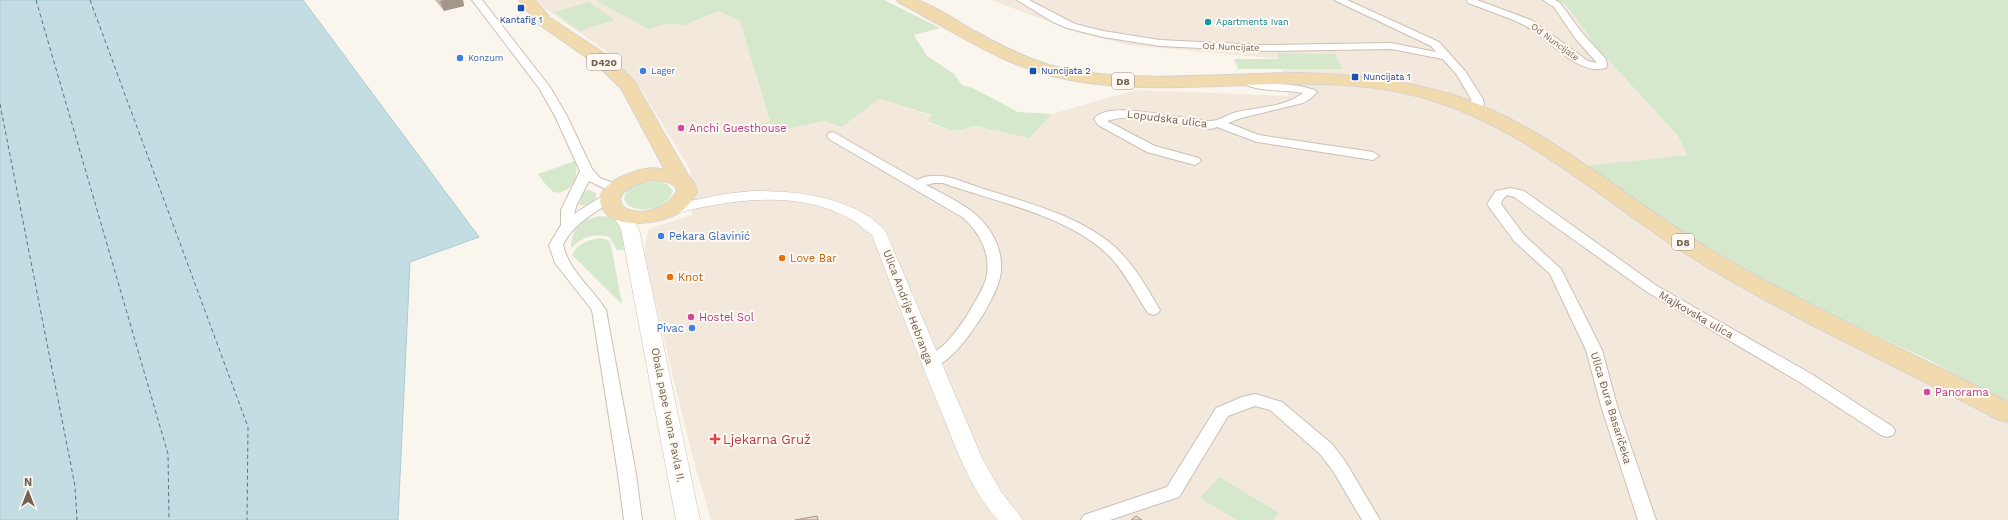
<svg xmlns="http://www.w3.org/2000/svg" width="2008" height="520" font-family="'Work Sans',sans-serif">
	<style>
		.residential { fill: #f2e9dc }
		.green { fill: #d6e8cc }
		.water { fill: #c3dde3; stroke: #aacbd4 }
		.lines { fill: none; stroke-linecap: round; stroke-linejoin: round }
		.ferry { stroke: #4d7985; stroke-width: 1; stroke-dasharray: 4 3; stroke-linecap: butt }
		.minor-casing { stroke: #ccbfb3; stroke-width: 2 }
		.tertiary-casing { stroke: #ccbfb3; stroke-width: 1 }
		.secondary-casing { stroke: #cfc0b1; stroke-width: 1 }
		.primary-casing { stroke: #d8d2cf; stroke-width: 2 }
		.minor { fill: #fff; fill-rule: evenodd }
		.tertiary { fill: #fff; fill-rule: evenodd }
		.secondary { fill: #fff; fill-rule: evenodd }
		.primary { fill: #f1dbae; fill-rule: evenodd }
		.wall { fill: #cab9aa }
		.shaded-wall { fill: #a4968b }
		.building { fill: #ebd7c6; stroke: #a4968b }
		.transit-dot { fill: #1a4fb4; stroke: #fefaf3; stroke-width: 1.5 }
		.culture-dot { fill: #0f9aa8; stroke: #fefaf3; stroke-width: 1.5 }
		.shop-dot { fill: #3f7fe0; stroke: #fefaf3; stroke-width: 1.5 }
		.hotel-dot { fill: #d1479c; stroke: #fefaf3; stroke-width: 1.5 }
		.food-dot { fill: #e8710a; stroke: #fefaf3; stroke-width: 1.5 }
		.health-dot { fill: #e0444e; stroke: #fefaf3; stroke-width: 1.5 }
		.labels { text-anchor: middle; dominant-baseline: central; stroke-width: 4; stroke-linejoin: round; paint-order: stroke }
		.far-transit-label { font-size: 9px; fill: #164399; stroke: #fefaf3; text-anchor: start }
		.far-culture-label { font-size: 9px; fill: #0d838f; stroke: #fefaf3; text-anchor: start }
		.far-street-label { font-size: 9px; fill: #746052; stroke: #fefaf3 }
		.far-shop-label { font-size: 9px; fill: #366cbe; stroke: #fefaf3; text-anchor: start }
		.shield { fill: #fefaf3; stroke: #9d8e82; stroke-width: 1 }
		.shield-label { font-size: 10px; font-weight: bold; fill: #746052 }
		.street-label { font-size: 11px; fill: #746052; stroke: #fefaf3 }
		.hotel-label { font-size: 11px; fill: #b23c85; stroke: #fefaf3; text-anchor: start }
		.shop-label { font-size: 11px; fill: #366cbe; stroke: #fefaf3; text-anchor: start }
		.food-label { font-size: 11px; fill: #c56008; stroke: #fefaf3; text-anchor: start }
		.near-health-label { font-size: 13px; fill: #be3a42; stroke: #fefaf3; text-anchor: start }
	</style>
	<rect width="100%" height="100%" fill="#fbf6ed"/>
	<polygon class="residential" points="537,0 595,0 648,29 667,24 685,25 719,11 741,21 771,121 762,133 824,121 842,127 879,99 933,116 928,123 954,131 976,126 1029,138 1052,114 1136,90 1288,96 1280,59 1129,45 1079,33 991,0 1553,0 1565,4 1587,33 1591,41 1678,136 1688,155 1571,168 2008,421 2008,520 711,520 691,451 644,256 648,229 692,215 690,169 641,90 607,52 544,8"/>
	<g class="green">
		<polygon points="595,0 884,0 940,28 914,35 927,56 954,74 962,85 973,88 1018,112 1052,114 1029,138 976,126 954,131 928,122 932,115 879,99 842,127 824,121 762,134 758,125 770,121 740,21 719,11 685,25 667,24 648,29"/>
		<polygon points="1553,0 2008,0 2008,404 1931,361 1804,302 1738,269 1677,231 1584,166 1687,155 1678,136 1591,41 1587,33 1565,4"/>
		<polygon points="589,2 615,20 580,31 554,12"/>
		<polygon points="1277,53 1335,54 1343,69 1238,69 1234,59 1279,59"/>
		<path d="M 575,161 C 579,174 575,188 561,192 C 558,193 555,193 552,191 C 547,187 542,179 538,174 Z"/>
		<path d="M 661,182 L 667,184 L 673,191 C 668,209 634,217 624,200 C 625,183 648,181 661,182 Z"/>
		<polygon points="589,190 596,193 596,197 592,203 581,206 579,204 584,192"/>
		<path d="M 599,216 L 617,217 L 621,224 L 624,250 L 617,250 L 609,237 C 593,233 583,237 571,248 C 572,227 580,221 599,216 Z"/>
		<path d="M 601,238 L 608,240 L 611,245 L 622,304 L 572,255 C 578,243 588,240 601,238 Z"/>
		<polygon points="1219,477 1279,513 1273,520 1237,520 1200,498"/>
	</g>
	<polygon class="water" points="0,0 303,0 479,237 410,262 398,520 0,520"/>
	<g class="lines">
		<g class="ferry">
			<polyline points="36,0 168,454 169,520"/>
			<polyline points="90,0 248,427 247,520"/>
			<polyline points="0,104 75,486 77,520"/>
		</g>
		<defs>
			<g id="minor">
				<path d="M 472,0 L 482,0 L 550,87 L 567,116 L 592,169 L 600,178 L 621,186 L 622,189 L 616,193 L 617,195 L 616,198 C 596,213 574,222 563,245 C 569,271 592,288 606,310 L 636,474 L 642,520 L 624,520 L 618,474 L 592,310 L 555,263 L 549,245 L 561,225 L 561,210 L 580,171 L 555,116 L 539,88 ZM 589,181 L 610,191 L 574,214 L 577,204 Z"/>
				<polygon points="1017,0 1029,0 1075,24 1103,31 1160,40 1262,45 1391,43 1436,52 1431,46 1334,0 1347,0 1439,42 1465,71 1483,99 1484,104 1480,112 1472,112 1470,110 1472,104 1471,99 1457,75 1443,59 1391,49 1262,51 1160,46 1103,37 1067,28 1053,22"/>
				<path d="M 1467,0 L 1477,0 L 1531,20 L 1588,61 L 1597,63 L 1575,38 L 1554,7 L 1543,0 L 1555,0 L 1560,3 L 1583,34 L 1606,59 L 1607,66 L 1606,68 C 1575,76 1548,36 1522,24 C 1505,16 1486,10 1468,3 Z"/>
				<path d="M 1245,77 L 1260,82 L 1300,86 L 1315,90 L 1317,92 L 1310,99 L 1303,103 L 1241,118 L 1228,123 L 1259,135 L 1373,152 L 1379,156 L 1373,160 L 1257,142 L 1217,127 L 1211,129 C 1180,125 1137,111 1107,121 L 1155,146 L 1199,158 L 1201,161 L 1195,165 L 1147,152 L 1098,125 L 1094,119 C 1109,98 1188,122 1210,121 C 1218,121 1226,116 1233,113 C 1256,107 1284,108 1303,93 C 1288,89 1250,93 1239,80 Z"/>
				<path d="M 833,132 L 917,180 C 924,176 932,175 941,176 C 955,177 970,185 984,189 C 1028,203 1078,215 1114,246 C 1134,264 1147,288 1160,310 L 1158,313 L 1153,315 L 1148,313 C 1136,295 1126,274 1111,258 C 1071,216 996,202 943,183 L 934,183 L 926,185 C 950,198 980,210 993,236 C 1000,248 1003,264 1000,277 C 996,300 950,375 924,368 L 922,364 C 927,355 940,350 947,342 C 957,331 965,319 972,307 C 977,298 983,289 986,279 C 992,255 980,232 962,217 L 829,139 L 827,136 L 829,133 Z"/>
				<polygon points="1511,188 1524,191 1657,286 1813,375 1893,427 1895,431 1893,435 1887,437 1881,435 1801,383 1647,292 1514,197 1507,195 1503,199 1501,204 1524,235 1561,269 1602,350 1618,409 1656,520 1638,520 1602,409 1586,350 1550,274 1514,241 1487,204 1496,191"/>
				<polygon points="1255,394 1282,402 1332,444 1345,461 1380,520 1362,520 1333,471 1320,454 1270,410 1255,406 1228,416 1179,497 1110,520 1081,520 1084,515 1167,487 1216,408 1242,397"/>
			</g>
			<path id="tertiary" d="M 752,191 C 790,191 828,194 863,213 C 871,217 878,224 885,230 L 983,460 L 1002,493 L 1023,520 L 998,520 C 972,492 957,451 943,416 C 918,356 895,296 872,235 C 865,230 859,224 852,220 C 799,188 729,200 672,214 L 666,212 L 664,209 L 666,206 L 724,194 Z"/>
			<polygon id="secondary" points="621,209 627,210 639,229 700,520 676,520 621,229 612,214 615,210"/>
			<g id="primary">
				<path d="M 519,0 L 535,0 L 549,17 L 608,56 L 634,81 L 689,177 L 694,183 L 697,191 C 693,199 688,207 680,212 C 664,223 619,230 605,212 C 585,186 634,169 653,168 C 657,168 661,169 665,170 L 621,88 L 596,64 L 537,23 ZM 653,180 L 668,182 L 675,186 L 677,191 C 668,209 638,218 622,206 L 620,198 C 625,186 642,182 653,180 Z"/>
				<path d="M 897,0 C 903,0 910,0 916,0 C 931,3 960,23 974,31 C 1004,47 1036,64 1070,70 C 1146,83 1224,73 1300,73 C 1348,74 1393,79 1439,91 C 1537,116 1628,201 1716,253 C 1810,308 1911,352 2008,402 L 2008,422 L 1999,420 C 1899,367 1796,321 1699,262 C 1611,208 1532,131 1431,100 C 1313,64 1189,102 1070,80 C 1007,69 955,32 900,3 Z"/>
			</g>
		</defs>
		<use href="#minor" class="minor-casing"/>
		<use href="#tertiary" class="tertiary-casing"/>
		<use href="#secondary" class="secondary-casing"/>
		<use href="#primary" class="primary-casing"/>
		<use href="#minor" class="minor"/>
		<use href="#tertiary" class="tertiary"/>
		<use href="#secondary" class="secondary"/>
		<use href="#primary" class="primary"/>
	</g>
	<polygon class="wall" points="435,0 463,0 464,6 444,11"/>
	<polygon class="shaded-wall" points="444,0 463,0 464,6 444,11 440,1"/>
	<g class="building">
		<polygon points="817,516 818,520 795,520"/>
		<polygon points="1136,516 1142,520 1131,520"/>
	</g>
	<g class="transit-dot">
		<rect x="517" y="4" width="8" height="8" rx="2"/>
		<rect x="1029" y="67" width="8" height="8" rx="2"/>
		<rect x="1351" y="73" width="8" height="8" rx="2"/>
	</g>
	<circle class="culture-dot" cx="1208" cy="22" r="4"/>
	<g class="shop-dot">
		<circle cx="460" cy="58" r="4"/>
		<circle cx="643" cy="71" r="4"/>
		<circle cx="661" cy="236" r="4"/>
		<circle cx="692" cy="328" r="4"/>
	</g>
	<g class="hotel-dot">
		<circle cx="681" cy="128" r="4"/>
		<circle cx="691" cy="317" r="4"/>
		<circle cx="1927" cy="392" r="4"/>
	</g>
	<g class="food-dot">
		<circle cx="782" cy="258" r="4"/>
		<circle cx="670" cy="277" r="4"/>
	</g>
	<path class="health-dot" d="M713 433h4v4h4v4h-4v4h-4v-4h-4v-4h4z"/>
	<g class="labels">
		<g class="far-transit-label">
			<text x="521" y="20" text-anchor="middle">Kantafig 1</text>
			<text x="1041" y="71">Nuncijata 2</text>
			<text x="1363" y="77">Nuncijata 1</text>
		</g>
		<g class="far-culture-label">
			<text x="1216" y="22">Apartments Ivan</text>
		</g>
		<g class="far-street-label">
			<text transform="translate(1555 42) rotate(36)">Od Nuncijate</text>
			<text transform="translate(1231 47) rotate(2)">Od Nuncijate</text>
		</g>
		<g class="far-shop-label">
			<text x="468" y="58">Konzum</text>
			<text x="651" y="71">Lager</text>
		</g>
		<g class="shield">
			<rect x="587" y="54" width="34" height="16" rx="3"/>
			<rect x="1112" y="73" width="22" height="16" rx="3"/>
			<rect x="1672" y="234" width="22" height="16" rx="3"/>
		</g>
		<g class="shield-label">
			<text x="604" y="62">D420</text>
			<text x="1123" y="81">D8</text>
			<text x="1683" y="242">D8</text>
		</g>
		<g class="street-label">
			<text transform="translate(1167 119) rotate(7)">Lopudska ulica</text>
			<text transform="translate(908 307) rotate(69)">Ulica Andrije Hebranga</text>
			<text transform="translate(1696 315) rotate(30)">Majkovska ulica</text>
			<text transform="translate(1611 408) rotate(73)">Ulica Đura Basaričeka</text>
			<text transform="translate(668 415) rotate(79)">Obala pape Ivana Pavla II.</text>
		</g>
		<g class="hotel-label">
			<text x="689" y="128">Anchi Guesthouse</text>
			<text x="699" y="317">Hostel Sol</text>
			<text x="1935" y="392">Panorama</text>
		</g>
		<g class="shop-label">
			<text x="669" y="236">Pekara Glavinić</text>
			<text x="684" y="328" text-anchor="end">Pivac</text>
		</g>
		<g class="food-label">
			<text x="790" y="258">Love Bar</text>
			<text x="678" y="277">Knot</text>
		</g>
		<g class="near-health-label">
			<text x="723" y="439">Ljekarna Gruž</text>
		</g>
	</g>
	<g transform="translate(28 492)" stroke="#fefaf3" stroke-width="3" paint-order="stroke">
	<path d="M0-3L7 15L0 10L-7 15Z" fill="#746052"/>
	<text y="-6" font-size="11" font-weight="bold" text-anchor="middle" fill="#746052">N</text>
	</g>
</svg>
